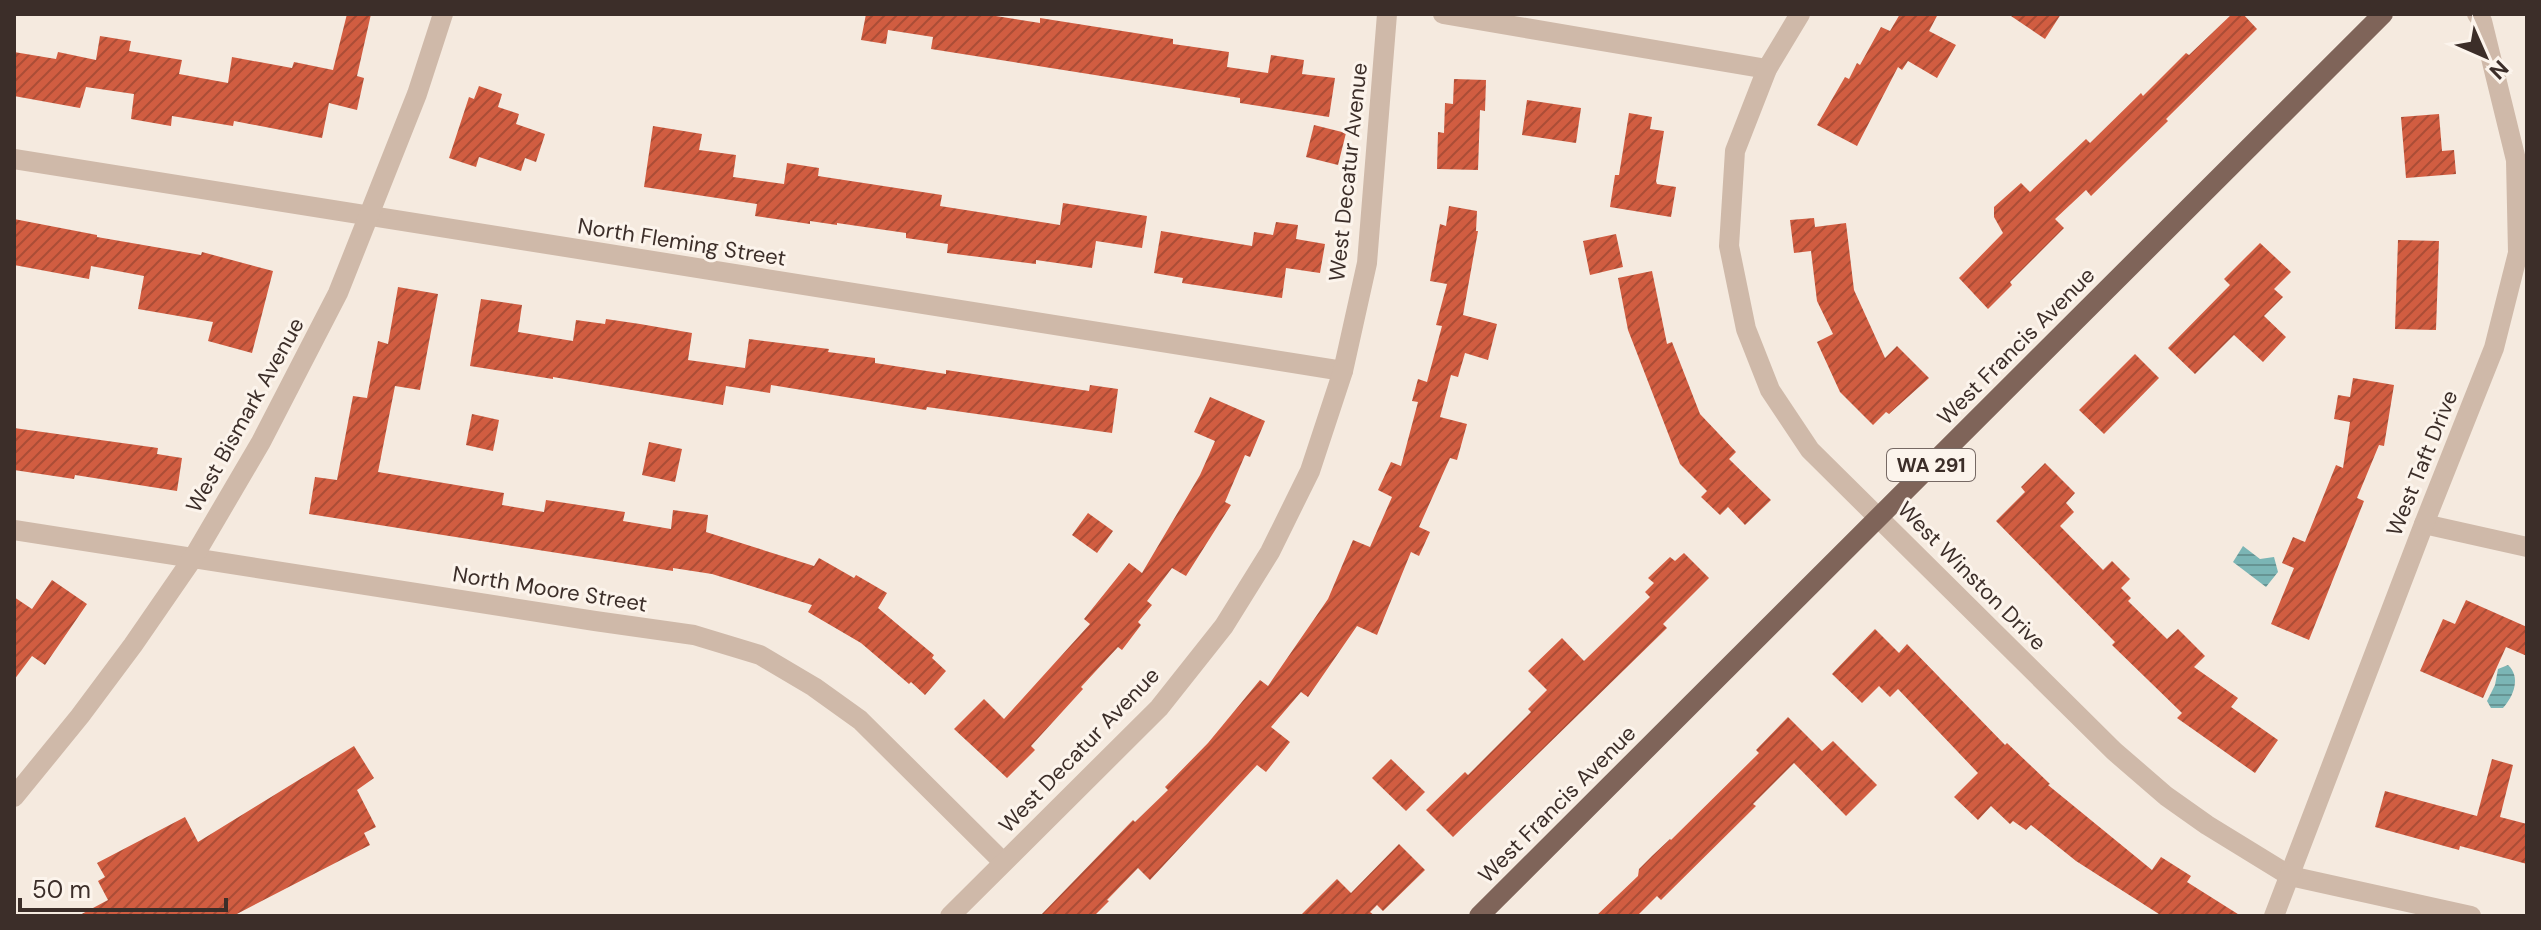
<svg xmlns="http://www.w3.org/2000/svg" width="2541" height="930" font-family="'DM Sans',sans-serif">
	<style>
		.water { fill: url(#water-rules) }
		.building { fill: url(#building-hatch) }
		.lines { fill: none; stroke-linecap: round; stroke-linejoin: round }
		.street { stroke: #cfb9a9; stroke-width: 20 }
		.primary { stroke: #7f6459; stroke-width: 20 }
		.labels { text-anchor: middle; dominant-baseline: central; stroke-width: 6; stroke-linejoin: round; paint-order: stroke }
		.shield { fill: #fcf4ec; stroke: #766964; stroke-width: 2 }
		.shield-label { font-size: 20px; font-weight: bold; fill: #3c2e29 }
		.street-label { font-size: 22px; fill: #3c2e29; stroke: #fcf4ec }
	</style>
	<defs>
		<pattern id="water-rules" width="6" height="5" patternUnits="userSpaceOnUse" patternTransform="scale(2)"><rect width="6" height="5" fill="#7bb5b5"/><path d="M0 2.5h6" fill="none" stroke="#669493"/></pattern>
		<pattern id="building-hatch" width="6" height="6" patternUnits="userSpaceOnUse" patternTransform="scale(2)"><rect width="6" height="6" fill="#d15d41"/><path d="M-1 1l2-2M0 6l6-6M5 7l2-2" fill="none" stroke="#ab4d36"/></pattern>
	</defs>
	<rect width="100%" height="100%" fill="#f5eadf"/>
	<g class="water">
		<polygon points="2243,546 2260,559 2274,557 2278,572 2266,587 2233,562"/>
		<path d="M 2508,665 C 2521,677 2514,696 2503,708 L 2491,708 L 2487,701 L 2495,685 L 2498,669 Z"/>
	</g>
	<g class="building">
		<polygon points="347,14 371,14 357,76 364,78 357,110 329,103 322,138 234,121 233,126 172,116 171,126 131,119 134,94 86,87 80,108 14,96 14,52 56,59 58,52 96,60 100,36 131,41 129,51 182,60 179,74 228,83 232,57 292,68 294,62 333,70"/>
		<polygon points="866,14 983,14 1040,23 1040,18 1173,39 1173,44 1229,52 1227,67 1268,73 1271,55 1304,60 1302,74 1335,78 1329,117 1240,103 1240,98 931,49 933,37 888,30 886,44 861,40"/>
		<polygon points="1900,14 1938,14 1929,31 1956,45 1937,78 1908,61 1902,70 1898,67 1857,146 1817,125 1845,77 1849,79 1857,63 1860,65 1881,27 1890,31"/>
		<polygon points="2008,14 2061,14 2045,39"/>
		<polygon points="2232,14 2243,14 2257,29 2166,119 2168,121 2091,196 2086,190 2055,219 2064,228 2010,282 2012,285 1988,309 1959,278 2003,233 1994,217 1994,207 2021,183 2030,192 2086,139 2090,143 2141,93 2143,96 2186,53 2189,55"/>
		<polygon points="1454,79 1486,80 1485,111 1480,110 1478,170 1437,169 1438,132 1444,133 1445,103 1453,104"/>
		<polygon points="479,86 502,94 498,107 519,114 516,124 545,134 536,162 525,158 521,171 479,157 476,167 449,158 469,97 474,99"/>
		<polygon points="1527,100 1581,108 1576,143 1522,135"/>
		<polygon points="1629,113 1652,117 1650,129 1664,131 1656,181 1657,184 1676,187 1671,217 1610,207 1615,175 1619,175"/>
		<polygon points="2439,114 2442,151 2454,150 2456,174 2406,178 2401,117"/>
		<polygon points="1314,125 1346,133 1338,165 1306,157"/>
		<polygon points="653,126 702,134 699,150 736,155 733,177 784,184 787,163 819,168 818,176 942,195 940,206 1060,225 1063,203 1147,216 1142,248 1096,241 1092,268 1036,260 1036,264 947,253 948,244 906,238 906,233 837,223 837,225 810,221 810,224 755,216 757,204 644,187"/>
		<polygon points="1449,206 1477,211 1476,231 1478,231 1463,315 1497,324 1488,360 1465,353 1458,377 1451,375 1440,417 1467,424 1457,460 1450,458 1419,527 1430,532 1419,556 1411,552 1377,635 1357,626 1308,697 1301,692 1271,727 1290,742 1266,772 1257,765 1150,880 1138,868 1107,900 1109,901 1094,916 1040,916 1133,820 1135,822 1168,790 1165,787 1208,743 1260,680 1268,686 1328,599 1353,540 1370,547 1392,497 1378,490 1391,462 1401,466 1418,402 1412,401 1418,379 1427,382 1442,326 1436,325 1447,284 1430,281 1440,224 1446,226"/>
		<polygon points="1814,218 1815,227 1846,223 1854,290 1885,358 1897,346 1929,378 1889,414 1886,412 1873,425 1840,392 1817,342 1833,334 1817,301 1811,251 1794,253 1790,220"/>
		<polygon points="14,219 97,235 97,237 201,255 202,252 273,271 252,353 208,341 213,322 138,309 144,276 91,266 89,279 14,265"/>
		<polygon points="1276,222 1298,225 1296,239 1325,244 1320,273 1286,268 1282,298 1182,283 1183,278 1154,273 1161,231 1252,246 1254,232 1273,235"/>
		<polygon points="1616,234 1623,267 1590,275 1583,241"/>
		<polygon points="2398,240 2439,241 2436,330 2395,329"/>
		<polygon points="2260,243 2291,272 2274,289 2283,297 2264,316 2286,337 2263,362 2234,335 2195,374 2168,348 2230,285 2224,279"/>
		<polygon points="1652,271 1667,344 1672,342 1700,414 1736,452 1729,459 1771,500 1745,525 1728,507 1720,515 1701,497 1707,491 1680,464 1628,330 1618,278"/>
		<polygon points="398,287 438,294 420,390 395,386 378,472 504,493 502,505 544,512 546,500 625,512 623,521 671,529 673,510 708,515 706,532 814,566 819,558 854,578 856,575 887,593 878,608 934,655 932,658 946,671 925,695 911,682 909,684 861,643 808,612 812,605 712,574 673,568 673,571 309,514 315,477 337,480 353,396 367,398 378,341 388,344"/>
		<polygon points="481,299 522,305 518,332 573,341 576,320 605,324 606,319 640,324 692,333 688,360 745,368 749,339 829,349 828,352 875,358 875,363 946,374 946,370 1089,391 1090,385 1118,389 1112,433 927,407 926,410 771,385 770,393 726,386 723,405 553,377 553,379 470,366"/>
		<polygon points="2135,354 2159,378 2104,434 2079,410"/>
		<polygon points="2353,378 2394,385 2384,446 2379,445 2357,498 2364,501 2309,640 2271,624 2294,568 2282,563 2293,537 2305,542 2336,465 2343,468 2350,422 2334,419 2338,395 2350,397"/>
		<polygon points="1210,397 1265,421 1250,457 1245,455 1225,502 1231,505 1186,576 1172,568 1147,601 1152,605 1138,622 1141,625 1122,650 1118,647 1081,687 1083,689 1031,746 1035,750 1007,778 954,729 984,699 1004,719 1090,624 1084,619 1129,563 1142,573 1200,475 1215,441 1194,432"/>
		<polygon points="472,414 499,420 493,451 466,445"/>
		<polygon points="14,428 158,448 157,454 182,458 177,491 75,475 74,479 14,470"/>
		<polygon points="649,442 682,449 675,482 642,475"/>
		<polygon points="2045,463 2075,493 2066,503 2074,512 2060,526 2103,570 2112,561 2130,579 2121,588 2131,598 2128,601 2167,639 2178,629 2205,656 2194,667 2238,698 2231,707 2278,740 2255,773 2177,718 2182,713 2112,645 2115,642 1996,521 2025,492 2021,487"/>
		<polygon points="1088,513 1113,531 1097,553 1072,535"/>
		<polygon points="1684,553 1709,578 1663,624 1667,628 1453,837 1426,810 1465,772 1468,775 1531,712 1528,709 1547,690 1528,671 1562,638 1584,661 1650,597 1645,592 1654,583 1648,578 1670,557 1675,561"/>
		<polygon points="52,580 87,604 45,665 32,656 14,680 14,597 32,609"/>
		<polygon points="2466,600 2527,627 2527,656 2506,647 2483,698 2420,671 2443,619 2455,624"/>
		<polygon points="1875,629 1899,653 1907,644 2005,745 2007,743 2050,784 2048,785 2152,870 2161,857 2191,876 2187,882 2241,916 2162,916 2076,861 2031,825 2026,830 2013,821 2010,824 1991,806 1978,820 1954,797 1978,773 1898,689 1890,697 1879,686 1862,703 1832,674"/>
		<polygon points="1788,717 1822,751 1833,741 1877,785 1846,816 1794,763 1753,804 1756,806 1661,900 1657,896 1637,916 1596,916 1638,876 1639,869 1652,856 1670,839 1671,840 1759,753 1756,750"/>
		<polygon points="354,746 374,778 357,790 376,827 364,833 370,845 233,916 78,916 108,900 98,881 105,877 97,863 185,817 198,842"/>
		<polygon points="1391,759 1425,792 1406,811 1372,778"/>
		<polygon points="2492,759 2513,765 2500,817 2527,824 2527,864 2460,846 2459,850 2375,827 2385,791 2477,816"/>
		<polygon points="1399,844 1425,870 1383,911 1377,905 1370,912 1375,916 1300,916 1337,879 1351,893"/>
	</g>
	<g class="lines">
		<g class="street">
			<polyline points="1443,14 1767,69"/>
			<polyline points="1800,14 1767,69 1735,151 1729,246 1746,329 1770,390 1810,450 2114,751 2166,796 2207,825 2290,876 2471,916"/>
			<polyline points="14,159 1343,371"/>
			<polyline points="2424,524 2527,547"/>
			<polyline points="14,530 595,621 694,635 760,655 814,687 860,720 1003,862"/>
			<polyline points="14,797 80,716 133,645 193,558 261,442 338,293 417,94 443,14"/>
			<polyline points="950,916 1159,708 1224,626 1270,552 1310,471 1343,371 1367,263 1387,14"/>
			<polyline points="2274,916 2424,524 2494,348 2518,253 2516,160 2482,21 2477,14"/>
		</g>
		<polyline class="primary" points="1479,916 2383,14"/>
	</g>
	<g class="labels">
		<rect class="shield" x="1887" y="449" width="88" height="32" rx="6"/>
		<g class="shield-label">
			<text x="1931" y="465">WA 291</text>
		</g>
		<g class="street-label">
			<text transform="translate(1348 172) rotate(-84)">West Decatur Avenue</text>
			<text transform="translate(682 242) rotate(9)">North Fleming Street</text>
			<text transform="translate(2016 346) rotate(-45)">West Francis Avenue</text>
			<text transform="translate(245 415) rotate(-61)">West Bismark Avenue</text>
			<text transform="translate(2422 463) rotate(-68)">West Taft Drive</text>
			<text transform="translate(1972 576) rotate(45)">West Winston Drive</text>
			<text transform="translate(550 589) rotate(9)">North Moore Street</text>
			<text transform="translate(1079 750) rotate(-46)">West Decatur Avenue</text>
			<text transform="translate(1557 804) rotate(-45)">West Francis Avenue</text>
		</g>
	</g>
	<rect width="2541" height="930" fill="none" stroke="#3c2e29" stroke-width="32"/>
	<g transform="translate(2485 56) rotate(135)" stroke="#fcf4ec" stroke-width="6" paint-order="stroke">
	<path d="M0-6L14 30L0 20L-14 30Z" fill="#3c2e29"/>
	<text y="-12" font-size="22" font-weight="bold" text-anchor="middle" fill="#3c2e29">N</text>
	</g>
	<path d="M20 898v12h206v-12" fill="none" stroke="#3c2e29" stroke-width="4"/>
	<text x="32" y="898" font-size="24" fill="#3c2e29" stroke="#fcf4ec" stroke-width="6" paint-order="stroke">50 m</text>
</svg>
